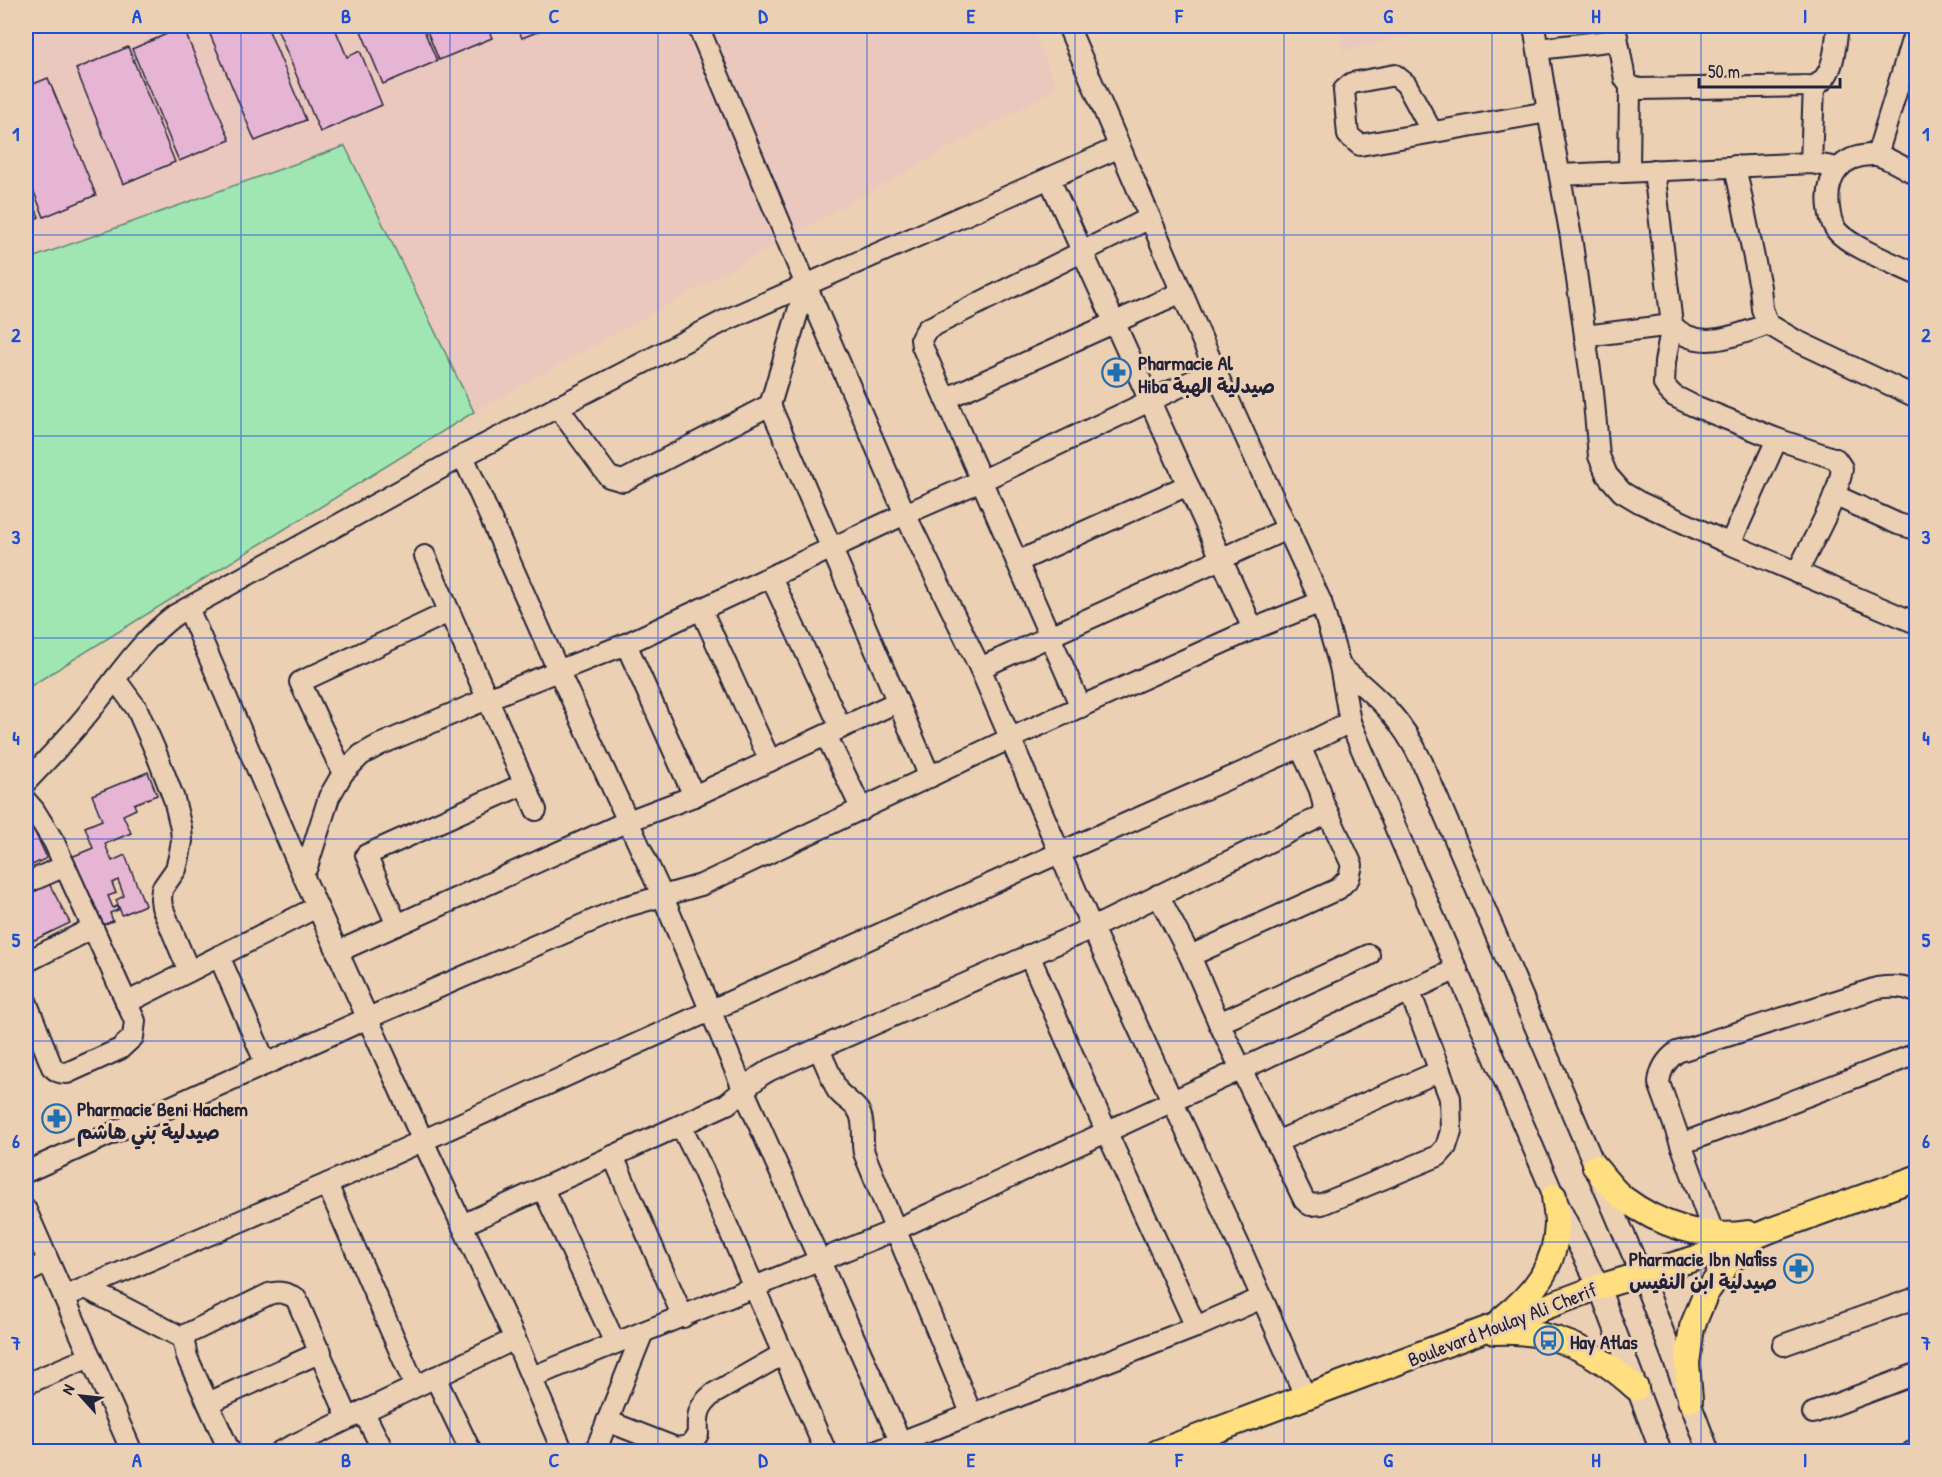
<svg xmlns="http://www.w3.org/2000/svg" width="1942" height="1477" font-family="'Patrick Hand','Playpen Sans Arabic',sans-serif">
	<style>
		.built { fill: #eac8bd }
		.green { fill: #9fe6b3; stroke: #608477; stroke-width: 1.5 }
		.building { fill: #e7b5d4; stroke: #22223b; stroke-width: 1.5 }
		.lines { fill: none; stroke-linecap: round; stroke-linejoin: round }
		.minor-casing { stroke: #22223b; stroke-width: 24 }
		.major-casing { stroke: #22223b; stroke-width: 28 }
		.minor { stroke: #ecd0b3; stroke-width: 20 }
		.major { stroke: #ffdf80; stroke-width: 24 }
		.grid { fill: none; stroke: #1d4ed8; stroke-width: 1.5; stroke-opacity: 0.55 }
		.labels { text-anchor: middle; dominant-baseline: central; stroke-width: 6; stroke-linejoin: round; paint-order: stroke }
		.poi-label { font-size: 20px; font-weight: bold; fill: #22223b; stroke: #ecd0b3; text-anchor: start }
		.street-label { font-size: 20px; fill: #22223b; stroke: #ecd0b3 }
		.neatline { fill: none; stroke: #1d4ed8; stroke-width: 2 }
		.grid-label { font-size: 20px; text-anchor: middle; font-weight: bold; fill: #1d4ed8 }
	</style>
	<rect width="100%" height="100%" fill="#ecd0b3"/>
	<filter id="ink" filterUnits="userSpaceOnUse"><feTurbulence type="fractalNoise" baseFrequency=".0167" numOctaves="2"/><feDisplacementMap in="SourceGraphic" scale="12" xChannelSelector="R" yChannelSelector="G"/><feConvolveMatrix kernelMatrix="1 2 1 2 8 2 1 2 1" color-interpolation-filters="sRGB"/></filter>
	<g filter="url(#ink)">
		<g class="built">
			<polygon points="26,26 1031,26 1057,88 474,412 345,146 26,260"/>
			<polygon points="1338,26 1443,26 1343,51"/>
		</g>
		<polygon class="green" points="345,146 474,412 26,689 26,260"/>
		<g class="building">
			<polygon points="212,26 267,26 306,120 255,141 207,27"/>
			<polygon points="276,26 334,26 347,57 360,51 382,105 320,132"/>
			<polygon points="359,26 422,26 437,61 383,84"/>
			<polygon points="425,26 487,26 492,38 439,60"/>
			<polygon points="517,26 552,26 522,38"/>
			<polygon points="183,27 230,140 179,161 132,49"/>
			<polygon points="128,47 175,162 123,184 76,69"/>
			<polygon points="48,78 96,195 44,217 26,172 26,87"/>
			<polygon points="26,185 39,217 26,223"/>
			<polygon points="148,772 157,795 134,804 136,809 123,815 131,833 105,844 112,861 125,855 145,905 122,915 116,900 124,896 118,880 112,883 116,893 108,896 113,908 117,906 118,910 110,913 113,921 97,927 69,858 93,848 85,827 102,820 92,795"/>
			<polygon points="34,830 47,858 26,868 26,834"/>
			<polygon points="45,876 70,923 26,944 26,886"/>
		</g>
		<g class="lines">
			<defs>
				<g id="minor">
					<polyline points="698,26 806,285 905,514 980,668 1092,928 1238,1243 1306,1398"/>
					<polyline points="1068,26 1215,370 1321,602 1340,666 1350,722 1554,1196 1599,1287 1661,1452"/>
					<polyline points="1534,26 1548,112 1571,237 1593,392 1599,456 1607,475 1622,492 1639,502 1730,544 1916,623"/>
					<path d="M 1615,26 L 1625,79 L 1630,86 L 1639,89 L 1814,86 C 1835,77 1835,46 1838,26"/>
					<polyline points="1538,49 1617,40"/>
					<polyline points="1432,132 1406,84 1395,75 1352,83 1344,90 1348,135 1360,145 1548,112"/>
					<polyline points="1877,155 1916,27"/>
					<polyline points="1811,163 1814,86"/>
					<polyline points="1735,166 1760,287 1762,309 1768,324 1795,340 1916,397"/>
					<path d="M 1654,170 L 1672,325 C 1697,353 1738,335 1768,324"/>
					<polyline points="1629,171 1630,86"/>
					<path d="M 1916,174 C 1906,169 1886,156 1875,155 C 1841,154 1825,177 1829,208 C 1830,216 1831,223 1836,230 C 1850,247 1895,264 1916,274"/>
					<polyline points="1561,175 1811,163 1838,168"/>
					<polyline points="1049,178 1253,629"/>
					<polyline points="1585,336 1672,325 1665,362 1664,384 1668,390 1674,396 1692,405 1777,439"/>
					<polyline points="945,399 1182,292"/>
					<polyline points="770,405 930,777"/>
					<polyline points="557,406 609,477 623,481 770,405 806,285"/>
					<polyline points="463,456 558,670 663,897 744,1091 905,1452"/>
					<polyline points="1834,495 1898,524 1916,529"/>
					<path d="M 1730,544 L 1777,439 L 1836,459 L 1842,468 C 1839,497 1810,545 1797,573"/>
					<polyline points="425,556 536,810"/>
					<polyline points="1017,562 1188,485"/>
					<polyline points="771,577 841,728"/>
					<polyline points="188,608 302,873 423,1141 515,1339 563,1452"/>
					<polyline points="701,609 770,761"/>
					<polyline points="626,644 694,796"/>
					<path d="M 1340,666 C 1377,697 1401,717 1422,762 L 1641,1274 L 1709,1452"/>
					<polyline points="980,668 1289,528"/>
					<polyline points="115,679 137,709 155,750 174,799 181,828 182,841 179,857 176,869 162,889 161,899 162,907 189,971"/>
					<polyline points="1081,707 922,346 921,339 927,329 1150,218"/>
					<polyline points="826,735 862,810"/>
					<polyline points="343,773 300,682 449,612"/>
					<path d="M 26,782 C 48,759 70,736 90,711 C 117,678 141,640 175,615 L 463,456 L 724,321 L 1120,147"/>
					<path d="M 26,801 L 34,810 L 54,842 L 135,1021 L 133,1037 L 120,1049 L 67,1073 C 60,1073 57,1072 52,1067 L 26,1001"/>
					<polyline points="302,873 307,867 329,797 343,773 361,755 379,745 487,699 626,644 905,514 981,481 1215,370"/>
					<polyline points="26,883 65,866"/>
					<polyline points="1158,895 1190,956 1219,1023 1304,1200 1310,1205 1322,1204 1438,1156 1446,1147 1451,1131 1450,1098 1410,992"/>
					<polyline points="397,925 366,855 524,784"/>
					<polyline points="337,952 628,821 694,796 897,702"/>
					<polyline points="1029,955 1107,1133 1196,1327"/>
					<polyline points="219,956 266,1064"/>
					<polyline points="1190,956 1338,889 1349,878 1352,865 1328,813"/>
					<polyline points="26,962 93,928"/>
					<polyline points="126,1003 317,907"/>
					<polyline points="1219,1023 1369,955"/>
					<path d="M 819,1049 L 837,1090 C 843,1098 852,1102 858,1110 C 866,1122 861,1139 864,1153 L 971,1413"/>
					<polyline points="681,1126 703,1170 826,1452"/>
					<polyline points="1276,1142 1440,1071"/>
					<path d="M 1681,1144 L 1659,1083 C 1660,1070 1666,1060 1677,1052 L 1877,988 C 1892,986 1903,986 1916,992"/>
					<polyline points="613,1156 683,1317"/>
					<polyline points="26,1172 368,1018 624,907 701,885 1011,738 1253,629 1321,602"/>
					<polyline points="327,1184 415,1386"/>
					<polyline points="543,1189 615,1343"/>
					<polyline points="26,1210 132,1452"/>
					<polyline points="462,1225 727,1104 760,1076 770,1070 1092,928 1328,813 1323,803 1320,790 1300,747"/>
					<polyline points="1718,1246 1681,1144 1916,1054"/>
					<polyline points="26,1273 48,1262"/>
					<polyline points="86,1288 183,1338"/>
					<polyline points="64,1297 327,1184 1059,853 1300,747 1350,722"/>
					<polyline points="1783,1345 1916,1298"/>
					<polyline points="435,1377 471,1452"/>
					<polyline points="532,1377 895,1230 1457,969"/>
					<polyline points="26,1384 90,1357"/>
					<polyline points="208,1403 321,1352"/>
					<polyline points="363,1411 384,1452"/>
					<polyline points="1813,1413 1916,1374"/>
					<polyline points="607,1421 676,1448 691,1446"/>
					<path d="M 230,1452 L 187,1357 L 183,1338 L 187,1334 L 269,1294 C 280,1291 286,1293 296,1298 L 348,1418"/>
					<polyline points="279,1452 515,1339"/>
					<polyline points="595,1452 643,1332"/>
					<path d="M 686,1452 L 698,1434 C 697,1415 698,1406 713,1394 L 783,1354"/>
					<polyline points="875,1452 1196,1327 1262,1298"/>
					<polyline points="1912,1452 1916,1450"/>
				</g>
				<g id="major">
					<path d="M 1595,1167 C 1604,1177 1612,1189 1623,1198 C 1659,1225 1703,1240 1748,1233"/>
					<path d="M 1503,1318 C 1534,1293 1556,1266 1557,1224 C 1557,1215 1555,1205 1554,1196"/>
					<path d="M 1495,1332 C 1552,1329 1594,1350 1636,1388"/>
					<polyline points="1690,1400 1687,1363 1692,1327 1706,1293 1728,1263 1749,1246"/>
					<polyline points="1158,1452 1599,1287 1720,1251 1771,1230 1916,1178"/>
				</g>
			</defs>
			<use href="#minor" class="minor-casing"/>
			<use href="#major" class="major-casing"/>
			<use href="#minor" class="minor"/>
			<use href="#major" class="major"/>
		</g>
	</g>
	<path class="grid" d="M 241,26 L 241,1452M 450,26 L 450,1452M 658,26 L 658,1452M 867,26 L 867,1452M 1075,26 L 1075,1452M 1284,26 L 1284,1452M 1492,26 L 1492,1452M 1701,26 L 1701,1452M 26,235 L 1916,235M 26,436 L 1916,436M 26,638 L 1916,638M 26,839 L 1916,839M 26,1041 L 1916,1041M 26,1242 L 1916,1242"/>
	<defs>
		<symbol id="pharmacy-ring" viewBox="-11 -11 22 22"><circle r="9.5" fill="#ecd0b3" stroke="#1f6fb2" stroke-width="1.5"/><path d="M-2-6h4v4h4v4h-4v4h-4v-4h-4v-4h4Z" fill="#1f6fb2"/></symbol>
		<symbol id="bus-ring" viewBox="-11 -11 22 22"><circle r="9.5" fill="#ecd0b3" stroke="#1f6fb2" stroke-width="1.5"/><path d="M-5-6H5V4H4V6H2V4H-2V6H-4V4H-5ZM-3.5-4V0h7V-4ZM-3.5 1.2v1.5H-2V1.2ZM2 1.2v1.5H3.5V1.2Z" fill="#1f6fb2"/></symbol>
	</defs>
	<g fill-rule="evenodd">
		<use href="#pharmacy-ring" x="1100" y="356" width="33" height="33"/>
		<use href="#pharmacy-ring" x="40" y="1102" width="33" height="33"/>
		<use href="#pharmacy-ring" x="1782" y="1252" width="33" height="33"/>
		<use href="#bus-ring" x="1532" y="1324" width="33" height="33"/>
	</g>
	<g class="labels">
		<g class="poi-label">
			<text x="1138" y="362">Pharmacie Al<tspan x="1138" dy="23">Hiba صيدلية الهبة</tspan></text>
			<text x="77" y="1108">Pharmacie Beni Hachem<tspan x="77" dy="23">صيدلية بني هاشم</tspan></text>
			<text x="1777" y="1258" text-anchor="end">Pharmacie Ibn Nafiss<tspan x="1777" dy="23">صيدلية ابن النفيس</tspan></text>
			<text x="1570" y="1341">Hay Atlas</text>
		</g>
		<g class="street-label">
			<text transform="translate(1502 1324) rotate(-21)">Boulevard Moulay Ali Cherif</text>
		</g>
	</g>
	<rect width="1942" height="1477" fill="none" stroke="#ecd0b3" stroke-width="66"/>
	<g transform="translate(81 1396) rotate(297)" stroke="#ecd0b3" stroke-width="4.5" paint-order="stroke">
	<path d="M0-4.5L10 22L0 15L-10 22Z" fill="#22223b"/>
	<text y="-9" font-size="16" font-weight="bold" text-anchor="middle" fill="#22223b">N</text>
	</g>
	<path d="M1699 78v9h141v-9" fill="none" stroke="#22223b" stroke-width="3"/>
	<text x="1708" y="78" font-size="18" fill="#22223b" stroke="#ecd0b3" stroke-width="4.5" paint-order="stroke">50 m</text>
	<rect x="33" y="33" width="1876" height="1411" class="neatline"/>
	<g class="grid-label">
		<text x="137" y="23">A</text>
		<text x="346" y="23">B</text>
		<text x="554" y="23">C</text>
		<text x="763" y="23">D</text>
		<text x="971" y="23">E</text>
		<text x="1179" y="23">F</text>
		<text x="1388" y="23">G</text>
		<text x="1596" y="23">H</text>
		<text x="1805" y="23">I</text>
		<text x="16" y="141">1</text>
		<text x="1926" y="141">1</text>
		<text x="16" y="342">2</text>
		<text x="1926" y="342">2</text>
		<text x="16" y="544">3</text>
		<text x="1926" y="544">3</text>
		<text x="16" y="745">4</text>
		<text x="1926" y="745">4</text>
		<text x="16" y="947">5</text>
		<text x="1926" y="947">5</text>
		<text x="16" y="1148">6</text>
		<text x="1926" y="1148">6</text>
		<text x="16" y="1350">7</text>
		<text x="1926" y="1350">7</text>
		<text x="137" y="1467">A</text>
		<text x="346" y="1467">B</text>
		<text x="554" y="1467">C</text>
		<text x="763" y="1467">D</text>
		<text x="971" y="1467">E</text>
		<text x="1179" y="1467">F</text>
		<text x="1388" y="1467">G</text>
		<text x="1596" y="1467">H</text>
		<text x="1805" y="1467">I</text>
	</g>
</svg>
